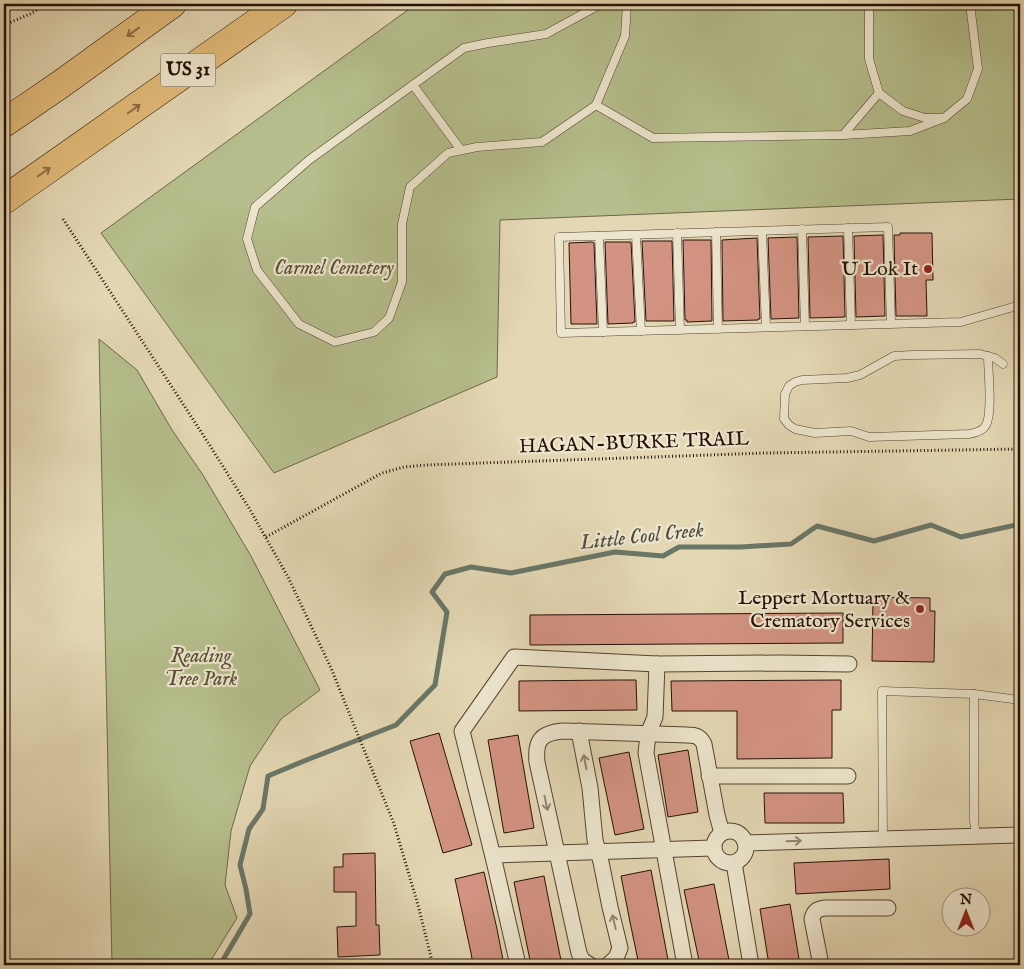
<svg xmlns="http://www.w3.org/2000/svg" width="1024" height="969" font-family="'IM FELL English',serif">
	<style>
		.green { fill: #b5be8c; stroke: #6d674a }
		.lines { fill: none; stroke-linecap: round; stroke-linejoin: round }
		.stream { stroke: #697768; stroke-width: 5 }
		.building { fill: #d39382; stroke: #251007 }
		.service-casing { stroke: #554232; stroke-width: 9 }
		.minor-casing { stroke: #554232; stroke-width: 17 }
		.motorway-casing { stroke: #251007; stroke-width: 29 }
		.path { stroke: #251007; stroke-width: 3; stroke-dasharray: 1 2.5; stroke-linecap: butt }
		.service { stroke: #ede6ce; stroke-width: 8 }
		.minor { stroke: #ede6ce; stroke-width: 15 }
		.motorway { stroke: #e2bc7a; stroke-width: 28 }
		.oneway { stroke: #8d6f46 }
		.oneway2 { stroke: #938674 }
		.poi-dot { fill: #8f2418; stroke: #ede6ce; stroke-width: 2 }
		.labels { text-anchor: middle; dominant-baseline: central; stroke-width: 4.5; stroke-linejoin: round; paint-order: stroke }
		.shield { fill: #ede6ce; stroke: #615043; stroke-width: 1 }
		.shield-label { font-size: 19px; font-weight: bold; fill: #251007 }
		.park-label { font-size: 20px; font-style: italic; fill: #574d36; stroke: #ede6ce }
		.poi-label { font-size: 20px; fill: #251007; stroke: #ede6ce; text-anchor: end }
		.street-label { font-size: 20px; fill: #251007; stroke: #ede6ce }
		.water-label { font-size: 21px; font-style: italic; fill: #4d4c3f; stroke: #ede6ce }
	</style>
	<rect width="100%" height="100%" fill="#e4d8b4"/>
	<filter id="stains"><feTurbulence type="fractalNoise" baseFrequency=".004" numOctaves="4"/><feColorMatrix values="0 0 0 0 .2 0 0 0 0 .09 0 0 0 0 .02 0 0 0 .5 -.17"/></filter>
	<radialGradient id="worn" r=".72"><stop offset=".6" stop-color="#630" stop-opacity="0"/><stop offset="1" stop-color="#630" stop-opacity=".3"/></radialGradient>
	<g class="green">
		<polygon points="416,4 1020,4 1020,199 500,220 497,377 274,473 101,233"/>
		<polygon points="99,339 137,370 172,430 203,475 251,556 320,690 281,719 250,766 231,831 225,885 237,918 208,965 112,965"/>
	</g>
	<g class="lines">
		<polyline class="stream" points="220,965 250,914 246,889 240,865 249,829 263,809 268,776 304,761 396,725 435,685 447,612 432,592 445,574 471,567 511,573 615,552 663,556 679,547 741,547 791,544 817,526 874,541 931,525 961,537 1020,524"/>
	</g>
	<g class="building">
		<polygon points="900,233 932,233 933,280 926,280 927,316 896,316 894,235 900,235"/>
		<polygon points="883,235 885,316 856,317 854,236"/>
		<polygon points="843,236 845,317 810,318 808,237"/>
		<polygon points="797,237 799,318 771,319 768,238"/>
		<polygon points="757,238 760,319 758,319 758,320 723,321 722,240"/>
		<polygon points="683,240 711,240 712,321 687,322 687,320 685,320"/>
		<polygon points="642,241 672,241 674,321 646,321"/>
		<polygon points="592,242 594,243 597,324 571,324 569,243"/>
		<polygon points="605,242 631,242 635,322 633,322 633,323 608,324"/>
		<polygon points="873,597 930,598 930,611 935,611 934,662 872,661"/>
		<polygon points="843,613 843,643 530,645 530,615"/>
		<polygon points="614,680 636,680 637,710 519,711 519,681"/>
		<polygon points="841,680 841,710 832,710 832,758 737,759 737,711 672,711 671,681"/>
		<polygon points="439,733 472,845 443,853 410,741"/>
		<polygon points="518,735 534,828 504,833 488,740"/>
		<polygon points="688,750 698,812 668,817 658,755"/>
		<polygon points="629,752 644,829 615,835 599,758"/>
		<polygon points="764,793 843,793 844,823 765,823"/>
		<polygon points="375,853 376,925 379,925 380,955 338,957 337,927 356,926 356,892 334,892 334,867 343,867 343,854"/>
		<polygon points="889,859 890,889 796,894 794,863"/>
		<polygon points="651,870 654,886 669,965 639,965 630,922 621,876"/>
		<polygon points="484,872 497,929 504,965 473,965 471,953 455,879"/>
		<polygon points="544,876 550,907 562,965 531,965 517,897 514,882"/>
		<polygon points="714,884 725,940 730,965 700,965 684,890"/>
		<polygon points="790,904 800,965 769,965 760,909"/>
	</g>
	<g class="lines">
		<defs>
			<g id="service">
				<polyline points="601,4 546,34 488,43 464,48 309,160 255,207 247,239 257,270 299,324 335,342 374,332 389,318 402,282 402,224 410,187 448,153 477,147 542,142 596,105 653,138 843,135 910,131 944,118"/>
				<polyline points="869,4 869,59 879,93 903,111 925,118 944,118 967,99 978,69 970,4"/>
				<polyline points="413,85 461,150"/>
				<polyline points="596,105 625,36 627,4"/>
				<polyline points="843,135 879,93"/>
				<polyline points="848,228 851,325"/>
				<polyline points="802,229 805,326"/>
				<polyline points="762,231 766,327"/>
				<polyline points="716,232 718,329"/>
				<polyline points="677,233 680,330"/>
				<polyline points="636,235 641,331"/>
				<polyline points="599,236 603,332"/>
				<polyline points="891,324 888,227 559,237 561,333 961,322 1020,305"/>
				<path d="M 988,356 C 988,372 993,412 986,425 C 983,431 976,433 969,434 L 869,437 L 851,431 L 815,433 L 795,429 L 789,425 L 784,419 L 785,394 L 789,386 L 795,382 L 802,380 L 847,378 L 860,375 L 894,356 L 912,355 L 980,354 L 995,358 L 1003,364"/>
				<polyline points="974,694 974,821 976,836"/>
				<polyline points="883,839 882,691 974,694 1020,700"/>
			</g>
			<g id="minor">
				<polyline points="657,664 655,717 648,734 646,753 685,965"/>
				<polyline points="579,731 590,788 595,840 601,862 610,907 620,948 616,958 608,965"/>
				<polyline points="709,776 848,776"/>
				<circle cx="730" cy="847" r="16"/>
				<polyline points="745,843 1020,835"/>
				<polyline points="493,855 713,848"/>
				<polyline points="734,863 751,965"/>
				<polyline points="518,965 495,865 462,731 514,657 657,664 779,663 849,664"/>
				<path d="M 590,965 L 582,960 L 579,953 L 537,762 C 535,740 541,733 563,731 L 687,735 C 695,735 700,736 704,744 L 717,815 L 722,833"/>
				<path d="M 821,965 L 812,919 C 814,911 817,909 825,908 L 888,908"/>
			</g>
			<g id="motorway">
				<polyline points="4,123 61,84 172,4"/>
				<polyline points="4,200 283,4"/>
			</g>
		</defs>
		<use href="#service" class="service-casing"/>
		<use href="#minor" class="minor-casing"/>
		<use href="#motorway" class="motorway-casing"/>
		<g class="path">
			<polyline points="4,25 30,14 47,4"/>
			<polyline points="63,219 207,441 249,508 288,577 331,668 394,824 418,905 433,965"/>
			<polyline points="266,537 382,473 404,467 426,465 766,453 1020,449"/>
		</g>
		<use href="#service" class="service"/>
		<use href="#minor" class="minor"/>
		<use href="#motorway" class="motorway"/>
	</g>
	<defs><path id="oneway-shaft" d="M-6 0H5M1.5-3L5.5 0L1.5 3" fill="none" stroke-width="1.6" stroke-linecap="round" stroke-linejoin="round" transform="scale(1.25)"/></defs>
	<g class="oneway">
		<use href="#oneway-shaft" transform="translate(133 32) rotate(144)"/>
		<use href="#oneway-shaft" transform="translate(134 109) rotate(-35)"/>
		<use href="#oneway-shaft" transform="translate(44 172) rotate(-35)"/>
	</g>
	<g class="oneway2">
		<use href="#oneway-shaft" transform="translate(585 762) rotate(-101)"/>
		<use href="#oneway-shaft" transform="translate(546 803) rotate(78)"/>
		<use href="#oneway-shaft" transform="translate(794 841) rotate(-2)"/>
		<use href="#oneway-shaft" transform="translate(614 922) rotate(-103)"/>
	</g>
	<g class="poi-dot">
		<circle cx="928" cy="269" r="5"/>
		<circle cx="920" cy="609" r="5"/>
	</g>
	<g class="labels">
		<rect class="shield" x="160.5" y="53.5" width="55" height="33" rx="4"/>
		<g class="shield-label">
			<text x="188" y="70">US 31</text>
		</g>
		<g class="park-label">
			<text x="334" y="268">Carmel Cemetery</text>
			<text x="201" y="656">Reading<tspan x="201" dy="23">Tree Park</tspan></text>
		</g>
		<g class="poi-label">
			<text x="918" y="269">U Lok It</text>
			<text x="910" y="598">Leppert Mortuary &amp;<tspan x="910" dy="23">Crematory Services</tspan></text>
		</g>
		<g class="street-label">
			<text transform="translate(634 443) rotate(-2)">HAGAN-BURKE TRAIL</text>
		</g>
		<g class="water-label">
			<text transform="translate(642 537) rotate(-6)">Little Cool Creek</text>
		</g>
	</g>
	<rect width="1024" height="969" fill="none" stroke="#e4d8b4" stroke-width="20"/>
	<rect x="5" y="5" width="1014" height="959" fill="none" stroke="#251007" stroke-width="2.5"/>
	<rect x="10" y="10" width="1004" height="949" fill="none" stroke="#251007"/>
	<g transform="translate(966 912)"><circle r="24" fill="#ede6ce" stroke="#9d907e"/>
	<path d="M0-4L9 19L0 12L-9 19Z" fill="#8f2418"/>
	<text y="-8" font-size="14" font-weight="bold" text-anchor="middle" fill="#251007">N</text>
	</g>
	<rect width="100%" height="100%" filter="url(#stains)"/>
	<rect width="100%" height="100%" fill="url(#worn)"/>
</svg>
